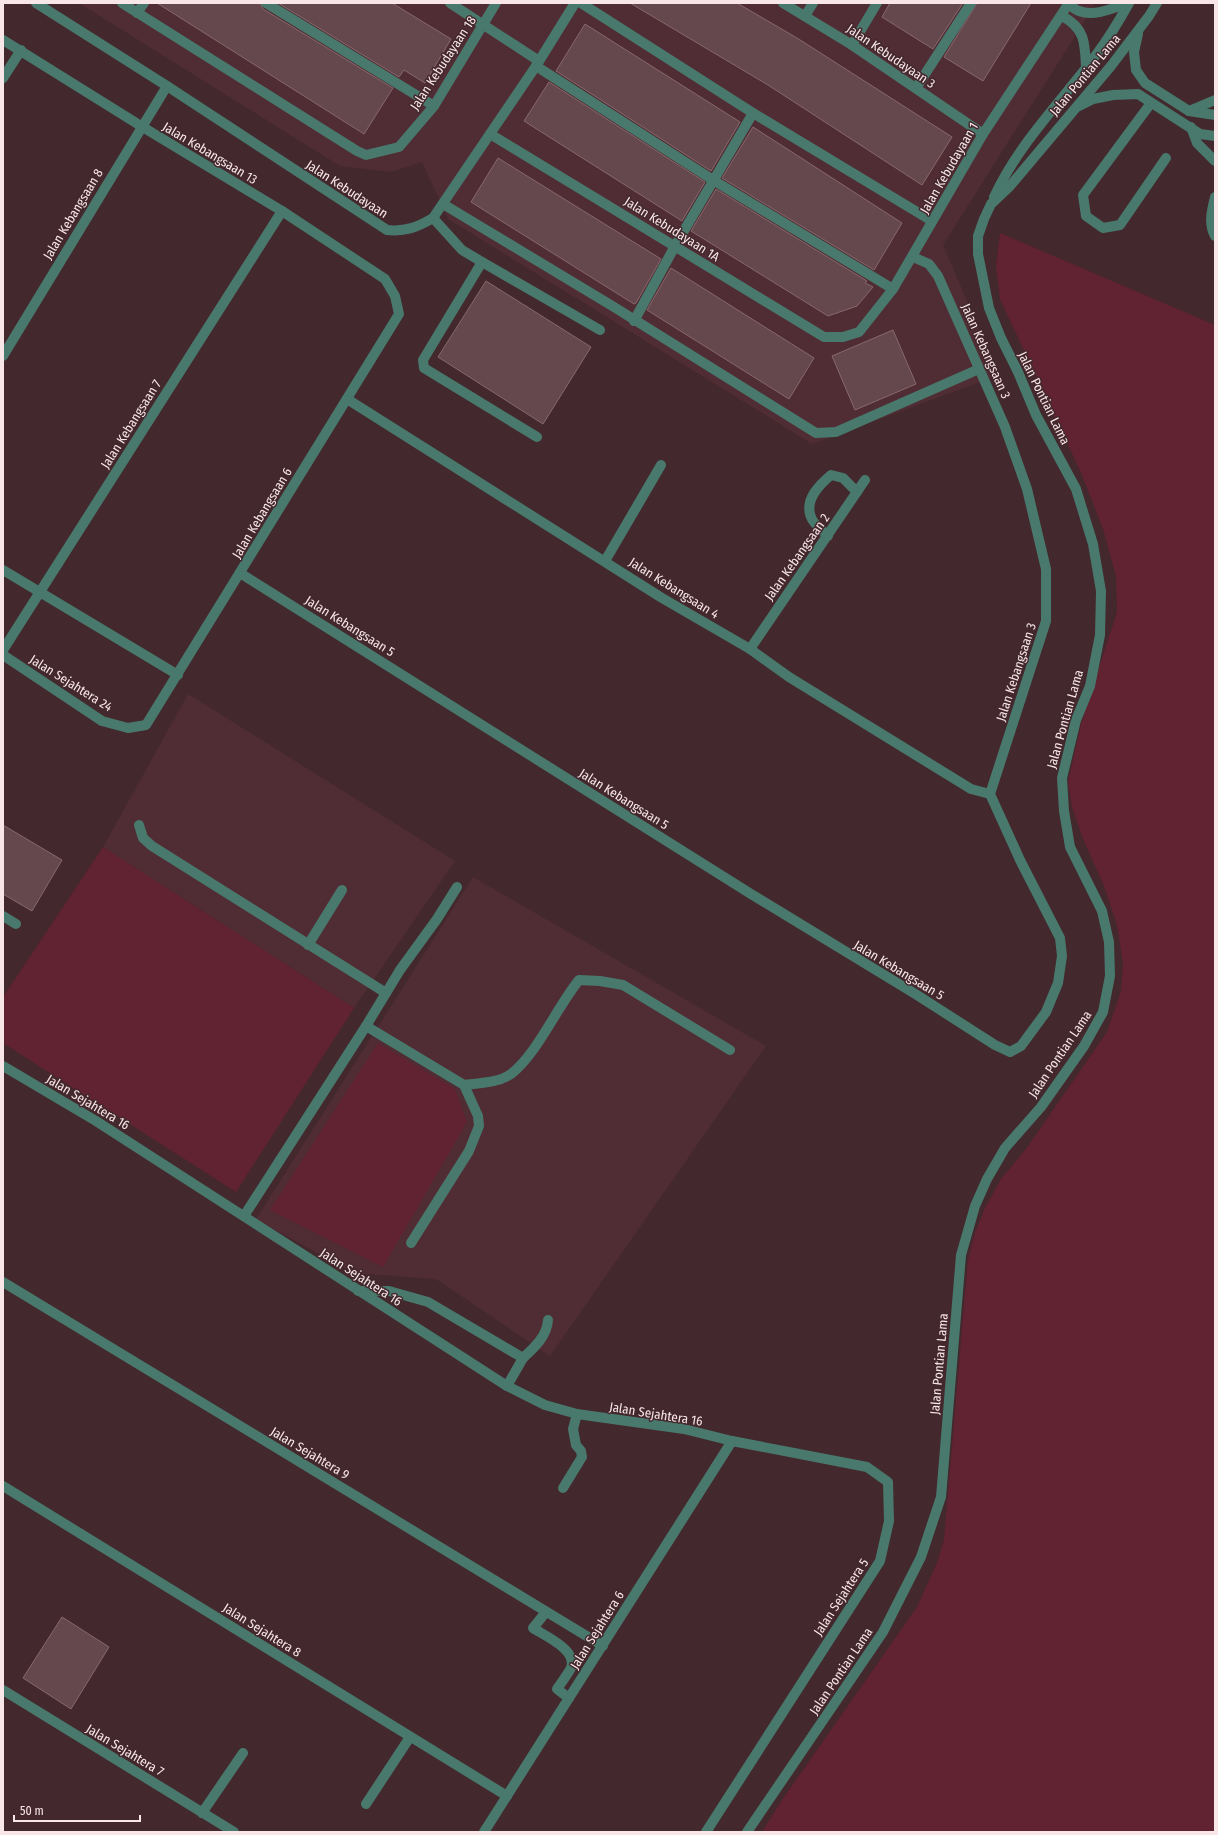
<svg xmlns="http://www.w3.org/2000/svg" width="1218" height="1835" font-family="'Fira Sans Condensed',sans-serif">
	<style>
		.built { fill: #502d34 }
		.green { fill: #612232 }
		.building { fill: #65484d; stroke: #87686d }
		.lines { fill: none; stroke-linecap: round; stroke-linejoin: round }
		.minor { stroke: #48796c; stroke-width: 10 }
		.labels { text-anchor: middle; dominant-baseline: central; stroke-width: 3; stroke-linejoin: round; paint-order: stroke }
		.street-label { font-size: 13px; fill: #f9e6e9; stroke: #43282d }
	</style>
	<rect width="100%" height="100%" fill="#43282d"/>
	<g class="built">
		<polygon points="79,3 1096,3 943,245 999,375 812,444 448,219 422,162 391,172 340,166"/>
		<polygon points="188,694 455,861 354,1008 103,847"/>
		<polygon points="473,877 766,1046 550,1356 436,1279 353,1273 256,1219"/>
	</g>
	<g class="green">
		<polygon points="1000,233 1215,325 1215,1832 762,1832 782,1800 917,1607 937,1563 944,1540 968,1260 975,1233 985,1208 1001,1179 1026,1149 1107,1032 1121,991 1123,963 1117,925 1104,886 1083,839 1072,807 1068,782 1081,724 1117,612 1116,576 1103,529 1082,475 1000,299 996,266"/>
		<polygon points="103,847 354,1008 236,1192 3,1043 3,997"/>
		<polygon points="378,1043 455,1089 467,1122 383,1267 270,1210"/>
	</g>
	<g class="building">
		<polygon points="157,3 260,3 263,9 393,88 364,134"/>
		<polygon points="278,3 392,3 451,39 425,83 404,70 399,77"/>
		<polygon points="630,3 737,3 797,38 952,137 922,185 768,85"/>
		<polygon points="890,3 963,3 933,49 882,17"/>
		<polygon points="977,3 1031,3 983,81 944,57"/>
		<polygon points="585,24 740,122 711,171 556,71"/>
		<polygon points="549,82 705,182 682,221 524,121"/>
		<polygon points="753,127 902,223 874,270 722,178"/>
		<polygon points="498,158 661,259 636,303 634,304 471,202"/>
		<polygon points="716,189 867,281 865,283 873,287 857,306 828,316 691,231"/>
		<polygon points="671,268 814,358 789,399 647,310"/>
		<polygon points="486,281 591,347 543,424 438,357"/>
		<polygon points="893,330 916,384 855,410 832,356"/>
		<polygon points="3,825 62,860 32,911 3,894"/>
		<polygon points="62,1617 109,1647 71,1709 23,1678"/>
	</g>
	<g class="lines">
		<g class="minor">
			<path d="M 36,3 L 167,86 L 387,230 C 405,232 418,227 433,218 L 536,66 L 575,3"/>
			<polyline points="122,3 357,151 366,155 399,147 434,106 496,3"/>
			<polyline points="266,3 434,106"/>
			<polyline points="450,3 539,61"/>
			<polyline points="581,3 753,113 932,221"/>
			<polyline points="783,3 852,45 983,134"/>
			<path d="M 1068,4 C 1072,6 1075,10 1079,11 C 1094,17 1114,8 1128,3"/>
			<polyline points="137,13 144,3"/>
			<polyline points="805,16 813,3"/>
			<path d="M 1062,16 C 1085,28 1085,43 1086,67"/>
			<polyline points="1138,34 1134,52 1136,70 1145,83 1189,111 1215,115"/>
			<polyline points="3,40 141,126 282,211 385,279 395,296 399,314 146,725 128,728 102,721 3,655"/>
			<polyline points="852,45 877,3"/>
			<polyline points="536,66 713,180 893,289"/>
			<polyline points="3,78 21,50"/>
			<polyline points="916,88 971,3"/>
			<polyline points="1151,103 1083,195 1086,216 1103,228 1120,225 1166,158"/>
			<polyline points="1079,106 1093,99 1113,95 1138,94 1200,134 1215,136"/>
			<polyline points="1189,111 1215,100"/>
			<polyline points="1191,127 1197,143 1215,161"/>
			<polyline points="490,134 824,337 843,337 859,332 893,289 983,134 1069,3"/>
			<path d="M 994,197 C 1019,143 1061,102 1096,55 C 1109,38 1119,21 1129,3"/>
			<path d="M 1215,197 C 1212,209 1208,224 1215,236"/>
			<polyline points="443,204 614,307 816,433 836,432 979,369"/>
			<polyline points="433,218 462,250 482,262 426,355 423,360 424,368 537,437"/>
			<polyline points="482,262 600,330"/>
			<polyline points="634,321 675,246 753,113"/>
			<polyline points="3,356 167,86"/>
			<polyline points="347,399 662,598 750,649 789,677 971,789 990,794"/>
			<path d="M 828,536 C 823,531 813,524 811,517 C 804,500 819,485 831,475 L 843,478 L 857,492"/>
			<polyline points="605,561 661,465"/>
			<polyline points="3,570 178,675"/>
			<polyline points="240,573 751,894 917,995 995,1045 1010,1052 1021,1046 1046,1012 1058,983 1062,956 1060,938 1020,860 990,794 1046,621 1046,569 1027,489 1005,427 938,276 929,264 913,257"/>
			<polyline points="750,649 865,480"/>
			<polyline points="3,650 282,211"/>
			<polyline points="139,825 143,838 152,846 386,993"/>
			<polyline points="3,916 16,924"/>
			<polyline points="308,945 342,890"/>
			<polyline points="366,1026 464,1085 478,1116 479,1126 469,1151 411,1243"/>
			<polyline points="3,1066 96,1121 507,1386 545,1405 577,1414 684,1429 732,1441 867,1467 888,1482 889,1521 880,1561 706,1832"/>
			<path d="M 464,1085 C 479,1083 498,1083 511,1074 C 537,1054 557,1007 579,980 L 600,981 L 623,985 L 730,1050"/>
			<polyline points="244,1216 366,1026 400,970 437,919 457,887"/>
			<polyline points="3,1282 603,1646"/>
			<path d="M 358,1291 L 389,1291 L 428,1302 L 523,1358 C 535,1347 547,1336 548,1320"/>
			<polyline points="507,1386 523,1358"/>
			<polyline points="3,1486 507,1796"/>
			<polyline points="563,1488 582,1457 581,1451 576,1445 573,1429 577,1414"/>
			<path d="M 546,1612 L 533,1628 C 545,1636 578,1650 571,1668 C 567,1675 562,1682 557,1689 L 569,1698"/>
			<polyline points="3,1690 234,1832"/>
			<polyline points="366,1804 410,1737"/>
			<polyline points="202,1813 243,1753"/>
			<polyline points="484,1832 732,1441"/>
			<polyline points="747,1832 883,1632 921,1557 941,1497 961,1255 975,1206 987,1179 1005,1148 1041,1107 1084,1046 1103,1012 1110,976 1109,942 1102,911 1070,847 1064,811 1062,778 1076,720 1090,686 1100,635 1101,591 1093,544 1076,489 1036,415 1018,372 1001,338 989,308 978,254 978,236 984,219 991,204 1010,186 1111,66 1149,16 1157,3"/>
		</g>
	</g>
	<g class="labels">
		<g class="street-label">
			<text transform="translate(891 56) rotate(34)">Jalan Kebudayaan 3</text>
			<text transform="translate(443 63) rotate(-57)">Jalan Kebudayaan 18</text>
			<text transform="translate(1085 75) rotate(-50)">Jalan Pontian Lama</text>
			<text transform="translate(210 153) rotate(31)">Jalan Kebangsaan 13</text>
			<text transform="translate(949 168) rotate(-60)">Jalan Kebudayaan 1</text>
			<text transform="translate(347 189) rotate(33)">Jalan Kebudayaan</text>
			<text transform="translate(73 214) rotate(-59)">Jalan Kebangsaan 8</text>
			<text transform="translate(672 229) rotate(32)">Jalan Kebudayaan 1A</text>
			<text transform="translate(986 351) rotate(66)">Jalan Kebangsaan 3</text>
			<text transform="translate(1044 398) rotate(64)">Jalan Pontian Lama</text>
			<text transform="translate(131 424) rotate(-58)">Jalan Kebangsaan 7</text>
			<text transform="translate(262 513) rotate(-59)">Jalan Kebangsaan 6</text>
			<text transform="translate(797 557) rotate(-55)">Jalan Kebangsaan 2</text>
			<text transform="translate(674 588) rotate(32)">Jalan Kebangsaan 4</text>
			<text transform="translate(350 626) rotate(32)">Jalan Kebangsaan 5</text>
			<text transform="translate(1016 672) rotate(-72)">Jalan Kebangsaan 3</text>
			<text transform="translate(71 683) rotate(32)">Jalan Sejahtera 24</text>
			<text transform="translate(1065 719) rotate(-74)">Jalan Pontian Lama</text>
			<text transform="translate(624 799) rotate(32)">Jalan Kebangsaan 5</text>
			<text transform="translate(899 970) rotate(31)">Jalan Kebangsaan 5</text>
			<text transform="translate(1060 1054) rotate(-56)">Jalan Pontian Lama</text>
			<text transform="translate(88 1102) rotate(31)">Jalan Sejahtera 16</text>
			<text transform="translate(361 1277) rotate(33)">Jalan Sejahtera 16</text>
			<text transform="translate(939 1364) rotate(-85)">Jalan Pontian Lama</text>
			<text transform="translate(656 1414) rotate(9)">Jalan Sejahtera 16</text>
			<text transform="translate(310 1453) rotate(31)">Jalan Sejahtera 9</text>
			<text transform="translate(841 1597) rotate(-57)">Jalan Sejahtera 5</text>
			<text transform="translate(262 1630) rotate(32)">Jalan Sejahtera 8</text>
			<text transform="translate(597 1630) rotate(-58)">Jalan Sejahtera 6</text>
			<text transform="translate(841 1671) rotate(-56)">Jalan Pontian Lama</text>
			<text transform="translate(125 1750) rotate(31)">Jalan Sejahtera 7</text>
		</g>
	</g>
	<rect width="1218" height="1835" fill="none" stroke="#f9e6e9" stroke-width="8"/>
	<path d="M14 1815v6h126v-6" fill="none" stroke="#f9e6e9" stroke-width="2"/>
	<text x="20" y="1815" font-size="12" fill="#f9e6e9" stroke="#43282d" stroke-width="3" paint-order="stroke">50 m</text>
</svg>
